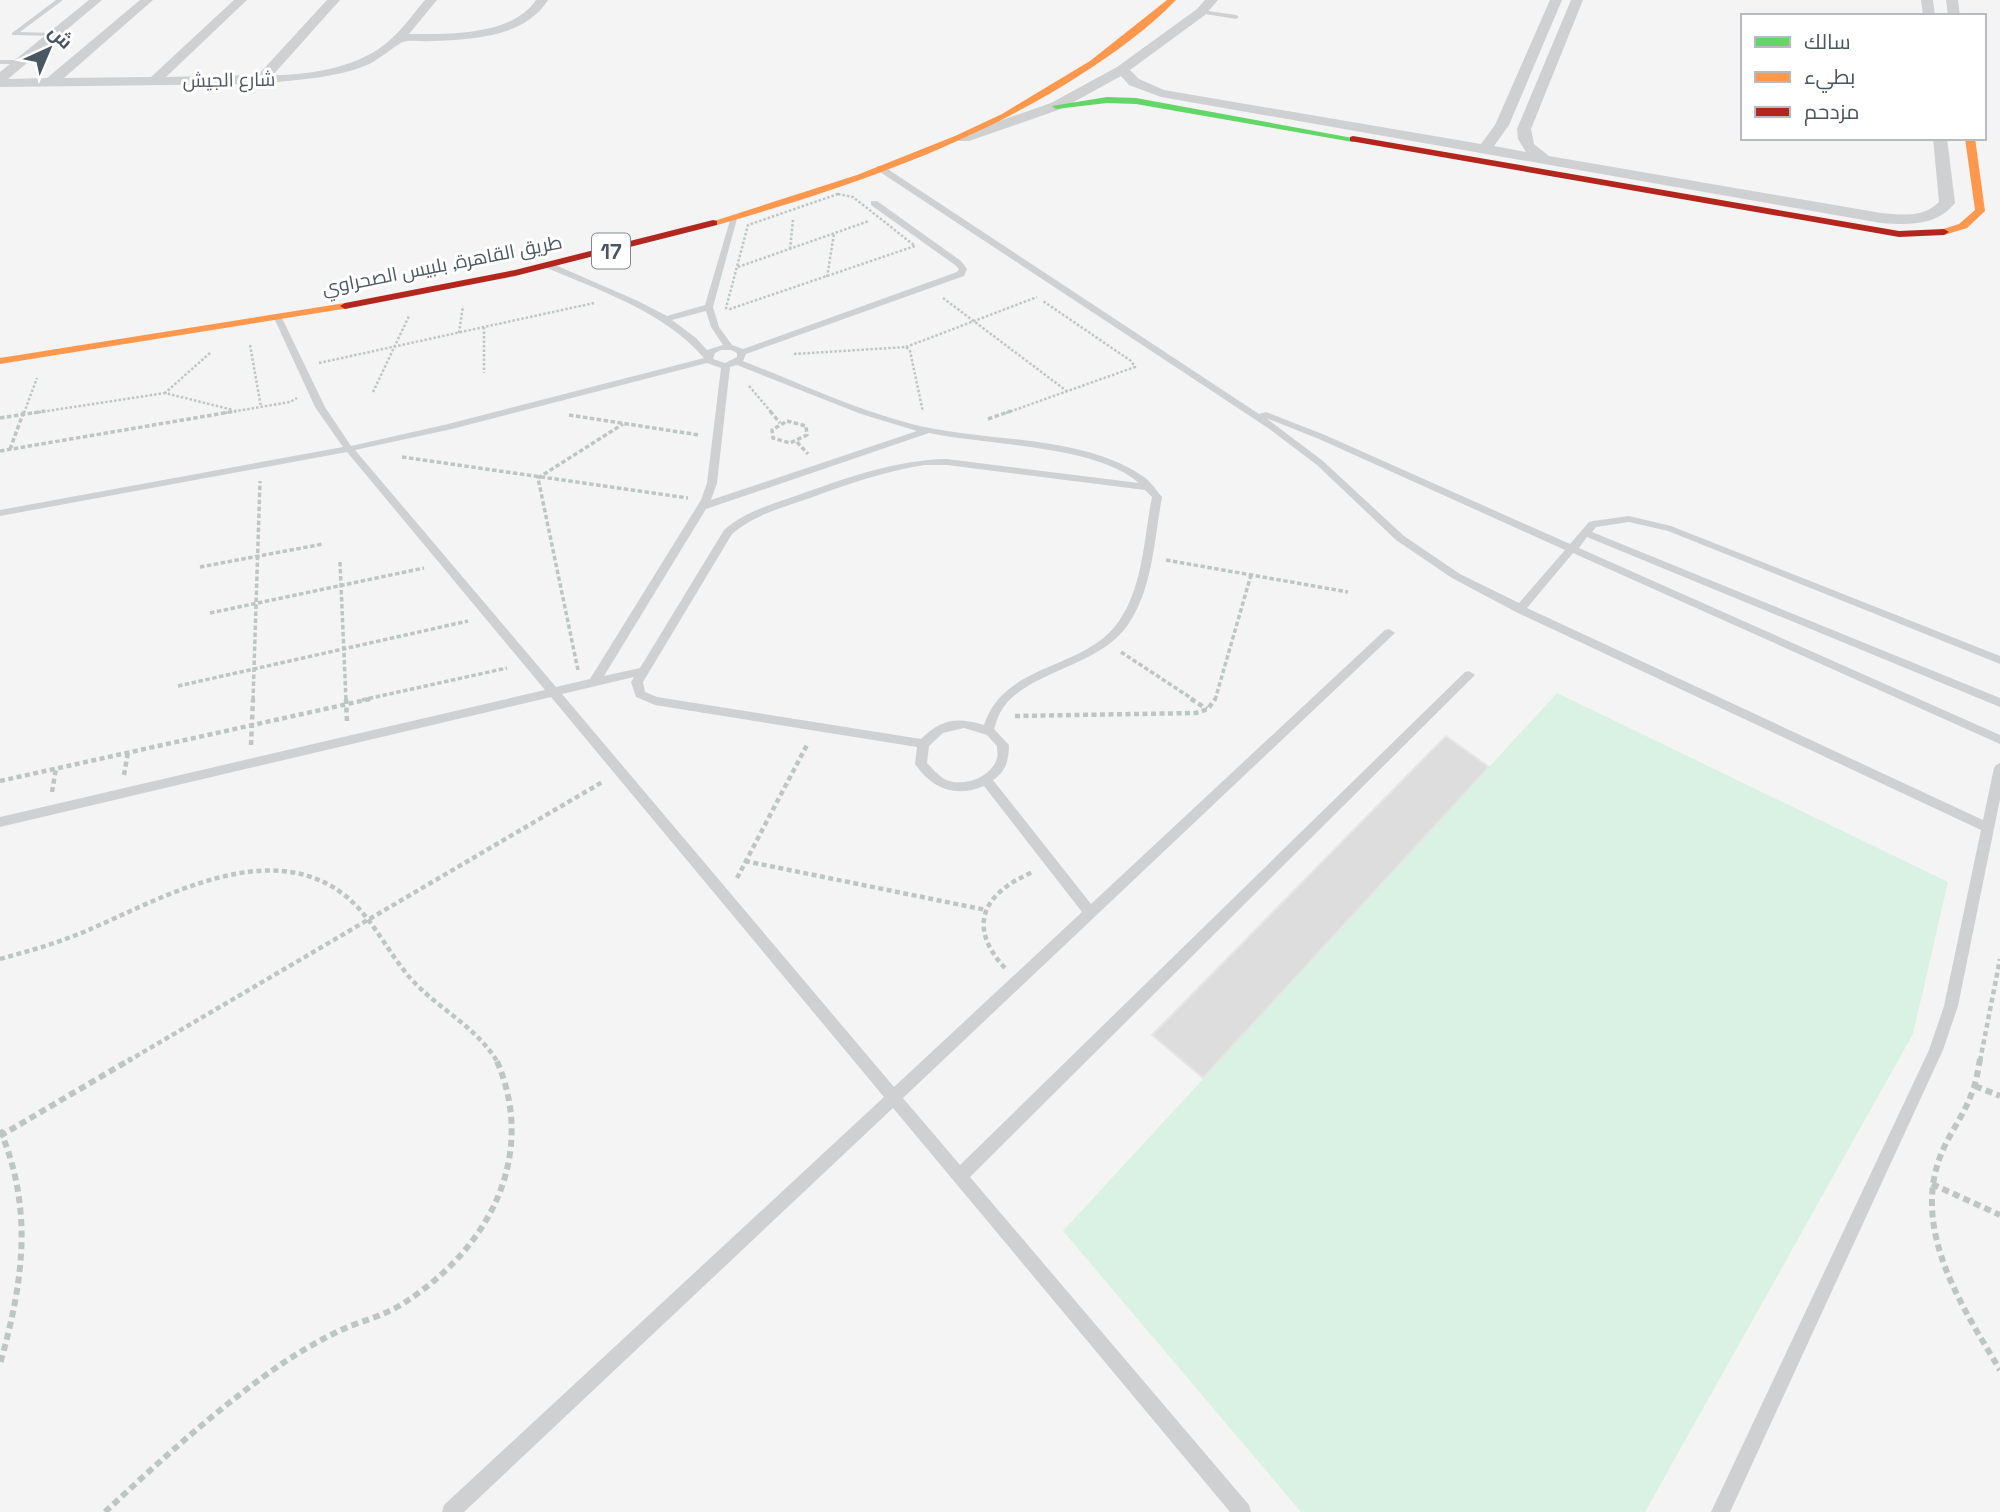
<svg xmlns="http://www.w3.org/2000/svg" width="2000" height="1512" font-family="'Space Grotesk',Cairo,sans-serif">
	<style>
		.green { fill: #d9f2e3 }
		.building { fill: #ddddde; stroke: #e5e6e7; stroke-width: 2 }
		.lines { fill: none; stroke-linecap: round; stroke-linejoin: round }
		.path-far3 { stroke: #bcc7c4; stroke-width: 2.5; stroke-dasharray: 2.5 2; stroke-linecap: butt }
		.path-far2 { stroke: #bcc7c4; stroke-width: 3.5; stroke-dasharray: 4.5 2.5; stroke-linecap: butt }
		.path-far1 { stroke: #bcc7c4; stroke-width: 4.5; stroke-dasharray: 5 3.5; stroke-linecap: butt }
		.path { stroke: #bcc7c4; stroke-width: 6; stroke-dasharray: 7 4.5; stroke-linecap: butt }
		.lane { fill: #ced0d2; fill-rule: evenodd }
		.street { fill: #ced0d2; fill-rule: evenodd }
		.fast { fill: #63d668; fill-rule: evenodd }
		.slow { fill: #ff974d; fill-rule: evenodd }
		.jam { fill: #b3261e; fill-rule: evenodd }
		.labels { text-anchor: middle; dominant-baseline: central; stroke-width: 6; stroke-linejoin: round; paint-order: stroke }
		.far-street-label { font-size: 19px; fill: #4a5661; stroke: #fff }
		.shield { fill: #fff; stroke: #808990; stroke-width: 2 }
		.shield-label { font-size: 21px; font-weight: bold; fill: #4a5661 }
	</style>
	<rect width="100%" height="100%" fill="#f4f4f4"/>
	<polygon class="green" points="1557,693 1948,882 1913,1034 1645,1512 1301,1512 1063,1231 1203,1079 1152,1035 1446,736 1489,767"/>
	<polygon class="building" points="1446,736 1489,767 1203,1078 1152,1035"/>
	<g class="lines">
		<g class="path-far3">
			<polygon points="838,194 853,197 915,246 730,309 726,308 748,225"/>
			<polyline points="790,249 793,220"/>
			<polyline points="738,267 869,221"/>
			<polyline points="827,277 834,234"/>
			<polyline points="943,298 1068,392"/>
			<polyline points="484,327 484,373"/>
			<polyline points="459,333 463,306"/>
			<polyline points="250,345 261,407"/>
			<polyline points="906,347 1037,297"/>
			<polyline points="210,353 165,393 233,410"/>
			<polyline points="794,354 906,347 910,351 923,412"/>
			<polyline points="319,363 594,303"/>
			<polyline points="749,386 772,413"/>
			<polyline points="373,392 409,316"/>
			<polyline points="24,413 37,378"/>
			<polyline points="34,413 165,393"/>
			<polyline points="225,413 290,402 297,398"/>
			<polyline points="1006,413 1135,367 1131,361 1043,301"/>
		</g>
		<g class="path-far2">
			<polyline points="770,411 780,423"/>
			<polyline points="569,415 699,435"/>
			<polyline points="0,418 45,411"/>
			<polyline points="988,419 1011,411"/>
			<polygon points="787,421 806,426 807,435 790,443 773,438 772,430"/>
			<polyline points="797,442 808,454"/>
			<polyline points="10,449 24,411"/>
			<polyline points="0,451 236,411"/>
			<polyline points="402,457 688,498"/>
			<polyline points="1166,560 1348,592"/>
			<polyline points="340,562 346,700"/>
			<polyline points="200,567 323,544"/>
			<polyline points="210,613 424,568"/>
			<polyline points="1121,652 1194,700"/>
			<polyline points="578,670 538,478 623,424"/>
			<polyline points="178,686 468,621"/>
			<polyline points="253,700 260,481"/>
			<polyline points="362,700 507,668"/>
			<polyline points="1215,700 1251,575"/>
		</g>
		<g class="path-far1">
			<polyline points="346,699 347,722"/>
			<polyline points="1191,699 1207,709"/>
			<polyline points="1015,716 1196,713 1208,709 1215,699"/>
			<polyline points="251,745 253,699"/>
			<polyline points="124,775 128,752"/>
			<polyline points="0,781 370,699"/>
			<polyline points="52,792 56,768"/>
			<polyline points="745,861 986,910"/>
			<polyline points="737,878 808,743"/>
			<path d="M 0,959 C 29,951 58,943 86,931 C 161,899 270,834 347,897 C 374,920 389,955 413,981 C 440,1010 475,1026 497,1061"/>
			<path d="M 1005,968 C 965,925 985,892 1033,872"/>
			<polyline points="128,1061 604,781"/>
			<polyline points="1980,1061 2000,959"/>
		</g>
		<g class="path">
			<path d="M 1980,1059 C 1978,1071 1976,1084 1971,1095 C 1963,1117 1948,1135 1940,1157 C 1912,1232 1963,1308 2000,1370"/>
			<polyline points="1975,1086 2000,1096"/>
			<path d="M 0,1130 C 34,1210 23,1283 0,1364"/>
			<polyline points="0,1136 131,1059"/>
			<polyline points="1932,1184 2000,1215"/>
			<path d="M 105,1512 C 163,1458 223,1403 289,1359 C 308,1347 329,1335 350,1326 C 367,1320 383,1315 399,1306 C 486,1253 540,1158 496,1059"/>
		</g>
		<g class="lane">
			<polygon points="56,0 63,0 20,32 53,33 55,36 12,35 12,33"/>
			<polygon points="1201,10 1236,15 1239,17 1236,19 1199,13"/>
			<polygon points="0,60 21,60 24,62 21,64 0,64"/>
			<path d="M 877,166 L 883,166 L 1259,414 L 1266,412 L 1325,435 L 1570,544 L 1589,522 L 1593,521 L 1629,516 L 1671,526 L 2000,656 L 2000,664 L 1668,531 L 1629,522 L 1596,527 L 1592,532 L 2000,698 L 2000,707 L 1587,537 L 1579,548 L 2000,735 L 2000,744 L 1573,553 L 1527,608 L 1983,820 L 1994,768 L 1996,765 L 2000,763 L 2000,799 L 1958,1006 L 1943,1050 L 1730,1512 L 1711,1512 L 1929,1050 L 1944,1006 L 1981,830 L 1516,612 L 1452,578 L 1396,540 L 1317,465 L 1268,428 L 877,170 ZM 1266,418 L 1319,439 L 1565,550 L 1519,603 L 1460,574 L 1404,536 L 1323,461 Z"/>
			<path d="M 871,201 L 877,201 L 961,261 L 967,269 L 964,276 L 746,354 L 743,361 C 797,382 851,408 908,423 C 980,443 1077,433 1141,475 C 1151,481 1155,489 1162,497 C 1154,540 1153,590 1127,626 C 1098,668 1021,672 1000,713 C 997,718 996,724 994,729 L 1009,745 C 1009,759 1006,772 993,780 L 1091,904 L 1385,630 L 1389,629 L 1395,633 L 903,1098 L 960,1165 L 1465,672 L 1469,671 L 1475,675 L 970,1177 L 1249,1505 L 1251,1512 L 1230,1512 L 893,1108 L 464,1512 L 442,1512 L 444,1505 L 884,1097 L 551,697 L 0,827 L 0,817 L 545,690 L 347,452 L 0,516 L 0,510 L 343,447 L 315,407 L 274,318 L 278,315 L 282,318 L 325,407 L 351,446 L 448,424 L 704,358 C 663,311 603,292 547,268 L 547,264 L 553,264 L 638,301 L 667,316 L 705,305 L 731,217 L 738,215 L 713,307 L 719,327 L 732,345 L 743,349 L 957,272 L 959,269 L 955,265 L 871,205 ZM 706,311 L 711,327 L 723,345 L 707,350 L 696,338 L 672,320 ZM 721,350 L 731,350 L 737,353 L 737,357 L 725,363 L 713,359 L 715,353 ZM 707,363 L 721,368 L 707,483 L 701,500 L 590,679 L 556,687 L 355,450 L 452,429 ZM 737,365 L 861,414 L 917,431 L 711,500 L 717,483 L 730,367 ZM 929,433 C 985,445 1097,445 1139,483 L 947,459 C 896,460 849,477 801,494 C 774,504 747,510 724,530 L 640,668 L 604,676 L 706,509 ZM 925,465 L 947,465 L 1145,490 L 1152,497 C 1144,537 1143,587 1119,621 C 1085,671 1005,661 984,725 C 956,717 942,719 921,739 L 657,697 L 645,692 L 643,682 L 732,534 C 755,514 782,508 810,498 C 848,484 885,471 925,465 ZM 634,677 L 631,682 L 636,697 L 655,705 L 917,747 L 915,764 C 932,789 956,798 984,786 L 1082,912 L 894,1087 L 562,694 ZM 964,728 L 987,735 L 997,746 C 997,750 998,754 997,758 C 992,778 961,788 944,779 C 938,775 932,768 927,763 L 929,746 L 943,733 Z"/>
		</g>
		<g class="street">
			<path d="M 89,0 L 102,0 L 8,79 L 47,78 L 140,0 L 153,0 L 64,78 L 151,77 L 234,0 L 247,0 L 166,77 L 258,75 L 327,0 L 340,0 L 273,75 C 309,75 354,68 384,45 C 400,33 412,15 425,0 L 437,0 L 409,34 C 448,34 512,36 536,0 L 548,0 C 524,38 472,39 431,41 C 423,42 411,39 403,42 C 397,44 379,60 367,65 C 333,79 297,79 261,84 L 0,87 L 0,72 Z"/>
			<path d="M 1205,0 L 1218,0 L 1205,15 L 1130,70 L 1139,79 L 1164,90 L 1481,144 L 1495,125 L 1550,0 L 1562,0 L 1509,125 L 1494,146 L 1526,152 L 1518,139 L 1517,129 L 1571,0 L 1583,0 L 1531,129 L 1534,144 L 1549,156 L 1881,213 C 1902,215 1923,218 1939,202 L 1933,138 L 1947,138 L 1955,203 C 1937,226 1908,225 1881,223 L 1161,97 L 1129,85 L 1121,76 L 1061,109 L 969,141 L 959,141 L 957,138 L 959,135 L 1051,103 L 1117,67 L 1197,9 Z"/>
			<polygon points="1921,0 1933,0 1935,16 1923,16"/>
			<polygon points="1946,0 1958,0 1960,16 1948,16"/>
		</g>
		<polygon class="fast" points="1107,97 1136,98 1358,139 1353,142 1136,104 1107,103 1056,109 1052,106"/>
		<g class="slow">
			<path d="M 1167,0 L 1176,0 C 1148,29 1113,54 1080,75 C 968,147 843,189 717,225 L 708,223 L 857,175 L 955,136 L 1002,114 L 1090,61 Z"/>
			<polygon points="1965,138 1975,138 1985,211 1967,228 1944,235 1939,232 1940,230 1959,224 1975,210"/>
			<polygon points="345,303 349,304 349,308 0,364 0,358"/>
		</g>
		<g class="jam">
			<polygon points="1353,136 1899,231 1944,229 1949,232 1944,235 1899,237 1350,141 1350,137"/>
			<polygon points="713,220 717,221 717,225 515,276 345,309 340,306 345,303 515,270"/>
		</g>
	</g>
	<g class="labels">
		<g class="far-street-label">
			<text transform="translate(229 80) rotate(-1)">شارع الجيش</text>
			<text transform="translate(442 265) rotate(-11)">طريق القاهرة, بلبيس الصحراوي</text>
		</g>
		<rect class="shield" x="592" y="233.5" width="38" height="35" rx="5"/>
		<g class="shield-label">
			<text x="611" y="251">17</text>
		</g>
	</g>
	<rect x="1741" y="14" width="245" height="126" fill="#ffffff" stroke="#b7bbc0" stroke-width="2"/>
	<rect x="1755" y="37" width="35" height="10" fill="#63d668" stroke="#b7bbc0" stroke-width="2"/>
	<text x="1804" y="49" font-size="21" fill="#4a5661">سالك</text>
	<rect x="1755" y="72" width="35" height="10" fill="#ff974d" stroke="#b7bbc0" stroke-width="2"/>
	<text x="1804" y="84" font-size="21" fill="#4a5661">بطيء</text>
	<rect x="1755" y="107" width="35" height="10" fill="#b3261e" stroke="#b7bbc0" stroke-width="2"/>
	<text x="1804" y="119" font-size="21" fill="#4a5661">مزدحم</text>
	<g transform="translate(49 49) rotate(44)" stroke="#ffffff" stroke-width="5" paint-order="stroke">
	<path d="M0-5L12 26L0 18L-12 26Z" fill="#4a5661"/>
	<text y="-10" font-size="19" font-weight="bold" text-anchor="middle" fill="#4a5661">ش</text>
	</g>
</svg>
